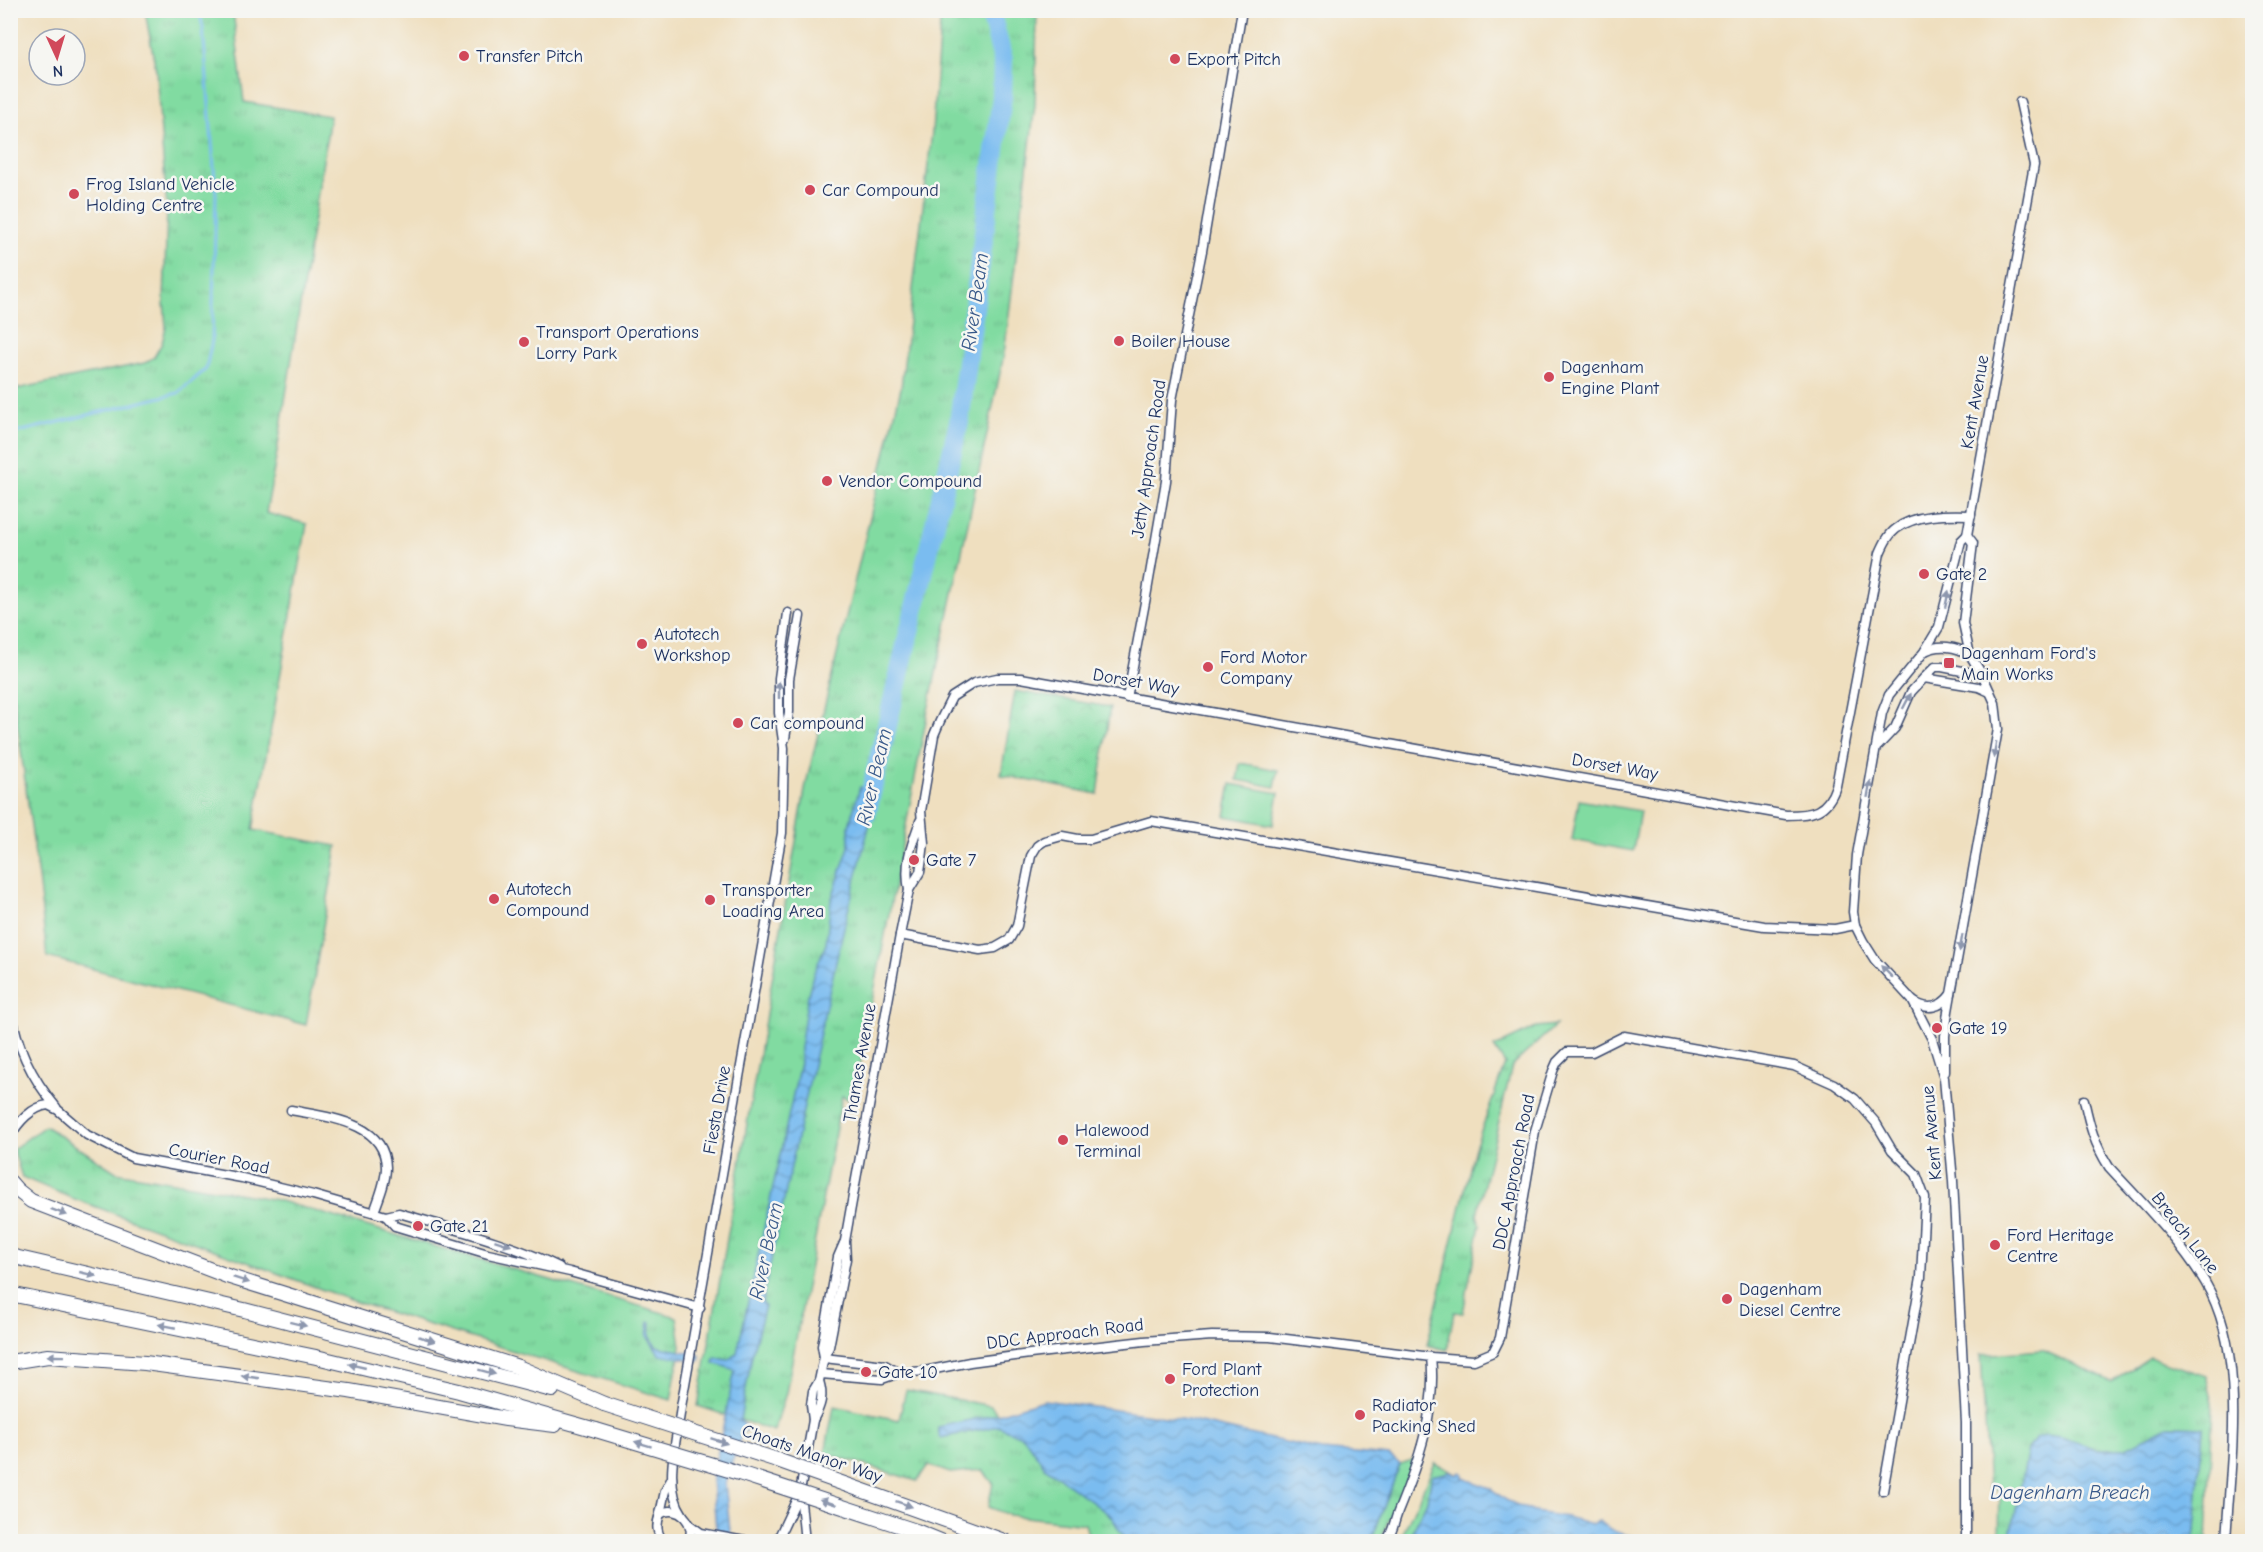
<svg xmlns="http://www.w3.org/2000/svg" width="2263" height="1552" font-family="'Comic Neue',sans-serif">
	<style>
		.grass { fill: url(#grass-tufts); stroke: #4e8580; stroke-width: 1.5 }
		.park { fill: url(#park-crowns); stroke: #4e8580; stroke-width: 1.5 }
		.pitch { fill: #81dba1; stroke: #4e8580; stroke-width: 1.5 }
		.water { fill: url(#water-waves); stroke: #4a76a7; stroke-width: 1.5 }
		.lines { fill: none; stroke-linecap: round; stroke-linejoin: round }
		.stream { stroke: #7abcf0; stroke-width: 3 }
		.river { stroke: #7abcf0; stroke-width: 20 }
		.minor-casing { stroke: #3b496d; stroke-width: 11 }
		.trunk-casing { stroke: #3b496d; stroke-width: 16 }
		.minor { stroke: #fff; stroke-width: 8 }
		.trunk { stroke: #fff; stroke-width: 14 }
		.trunk-bridge-casing { stroke: #3b496d; stroke-width: 16; stroke-linecap: butt }
		.trunk-bridge { stroke: #fff; stroke-width: 14 }
		.oneway { fill: #8d97ae }
		.poi-dot { fill: #d1495b; stroke: #f6f6f2; stroke-width: 2 }
		.labels { text-anchor: middle; dominant-baseline: central; stroke-width: 5; stroke-linejoin: round; paint-order: stroke }
		.poi-label { font-size: 18px; fill: #1b2f5e; stroke: #f6f6f2; text-anchor: start }
		.street-label { font-size: 18px; fill: #1b2f5e; stroke: #f6f6f2 }
		.water-label { font-size: 20px; font-style: italic; fill: #38598a; stroke: #f6f6f2 }
	</style>
	<defs>
		<pattern id="grass-tufts" width="24" height="20" patternUnits="userSpaceOnUse" patternTransform="scale(1.5)"><rect width="24" height="20" fill="#81dba1"/><path d="M3 7l-1-3M5 7V3M7 7l1-3M15 17l-1-3M17 17v-4M19 17l1-3" fill="none" stroke="#6fbc8d"/></pattern>
		<pattern id="park-crowns" width="20" height="18" patternUnits="userSpaceOnUse" patternTransform="scale(1.5)"><rect width="20" height="18" fill="#81dba1"/><path d="M2 6a3 3 0 1 1 6 0M12 15a3 3 0 1 1 6 0" fill="none" stroke="#6fbc8d"/></pattern>
		<pattern id="water-waves" width="16" height="10" patternUnits="userSpaceOnUse" patternTransform="scale(1.5)"><rect width="16" height="10" fill="#7abcf0"/><path d="M0 5q4-4 8 0t8 0" fill="none" stroke="#6399c6"/></pattern>
	</defs>
	<rect width="100%" height="100%" fill="#f6f6f2"/>
	<filter id="ink" filterUnits="userSpaceOnUse"><feTurbulence type="fractalNoise" baseFrequency=".0167" numOctaves="2"/><feDisplacementMap in="SourceGraphic" scale="12" xChannelSelector="R" yChannelSelector="G"/><feConvolveMatrix kernelMatrix="1 2 1 2 8 2 1 2 1" color-interpolation-filters="sRGB"/></filter>
	<filter id="wash" filterUnits="userSpaceOnUse"><feTurbulence type="fractalNoise" baseFrequency=".008" numOctaves="4" result="noise"/><feDisplacementMap in="SourceGraphic" scale="24" xChannelSelector="R" yChannelSelector="G"/><feGaussianBlur stdDeviation="1.35" result="paint"/><feColorMatrix in="noise" values="0 0 0 0 0 0 0 0 0 0 0 0 0 0 0 0 0 1.4 0 .05"/><feComposite in="paint" operator="in"/></filter>
	<g filter="url(#wash)">
		<rect width="100%" height="100%" fill="#efdfbf"/>
		<g class="grass">
			<polygon points="145,11 233,11 244,102 330,116 276,458 266,513 307,524 253,830 337,846 306,1025 47,957 39,885 14,699 11,690 11,390 145,363 154,357 162,343 166,327 164,302 167,209 156,70"/>
			<polygon points="941,11 980,11 981,14 985,11 1037,11 1035,105 1004,354 927,715 853,1102 842,1096 786,1393 774,1431 698,1406 806,784 901,388 932,132"/>
			<polygon points="1556,1025 1512,1066 1477,1214 1480,1225 1463,1313 1454,1312 1447,1350 1427,1345 1475,1148 1505,1064 1494,1047 1536,1027"/>
			<polygon points="45,1126 116,1172 277,1200 677,1317 681,1346 671,1400 359,1303 69,1197 22,1177 13,1149"/>
			<polygon points="2042,1350 2112,1382 2150,1357 2206,1376 2213,1403 2207,1541 2194,1541 2203,1427 2169,1426 2125,1449 2096,1449 2036,1438 2028,1450 2010,1541 1999,1541 2000,1489 1989,1488 1981,1355"/>
			<polygon points="906,1390 991,1406 998,1414 938,1427 940,1437 998,1426 1024,1437 1045,1467 1111,1516 1125,1539 1134,1541 1090,1541 1085,1524 1009,1515 988,1507 993,1483 982,1470 950,1473 928,1465 917,1481 825,1453 834,1406 899,1420"/>
			<polygon points="1418,1458 1379,1541 1371,1542 1400,1464"/>
			<polygon points="1435,1463 1458,1475 1450,1472 1432,1476 1427,1501 1413,1530 1416,1532 1413,1541 1399,1542"/>
		</g>
		<polygon class="park" points="1015,691 1110,707 1098,794 1001,775"/>
		<g class="pitch">
			<polygon points="1240,763 1278,770 1275,787 1237,780"/>
			<polygon points="1231,784 1279,793 1273,825 1225,816"/>
			<polygon points="1579,800 1640,811 1633,851 1572,840"/>
		</g>
		<g class="water">
			<path d="M 860,787 L 878,792 C 833,960 799,1132 762,1302 L 765,1306 L 753,1350 L 740,1420 L 748,1429 L 742,1433 L 725,1483 L 731,1541 L 717,1541 L 712,1479 L 735,1370 L 714,1363 L 715,1358 L 728,1360 L 737,1353 L 800,1063 L 800,1048 L 808,995 L 813,975 L 826,944 L 831,901 L 849,847 L 849,826 Z"/>
			<polygon points="649,1322 651,1322 650,1336 656,1346 700,1355 700,1361 660,1355 647,1336"/>
			<polygon points="1044,1400 1187,1420 1321,1450 1389,1456 1400,1464 1371,1541 1211,1542 1199,1536 1185,1542 1134,1542 1125,1539 1111,1516 1045,1467 1024,1437 998,1426 940,1438 938,1427 998,1414"/>
			<polygon points="2168,1426 2203,1427 2194,1541 2010,1541 2028,1450 2036,1438 2045,1435 2061,1437 2096,1449 2125,1449"/>
			<path d="M 1450,1472 L 1458,1475 L 1460,1472 L 1463,1473 L 1463,1478 L 1490,1488 L 1506,1500 L 1524,1508 L 1534,1512 L 1567,1517 L 1591,1524 L 1599,1521 C 1612,1535 1634,1535 1651,1541 L 1413,1541 L 1416,1532 L 1413,1531 L 1427,1501 L 1432,1476 Z"/>
		</g>
		<g class="lines">
			<polyline class="stream" points="10,434 178,393 206,369 212,340 216,194 203,28 199,10"/>
			<polyline class="river" points="866,814 959,422 1002,97 1003,60 990,10"/>
		</g>
	</g>
	<g filter="url(#ink)">
		<g class="lines">
			<defs>
				<g id="minor">
					<path d="M 1925,651 C 1939,644 1956,646 1970,655"/>
					<polyline points="1924,678 1935,667 1942,667 1982,675"/>
					<polyline points="1127,698 1146,597 1166,481 1172,400 1202,251 1242,10"/>
					<polyline points="785,739 789,712 789,679 800,616"/>
					<polyline points="1878,746 1895,728 1911,692 1924,678 1979,687 1990,692"/>
					<path d="M 909,890 C 904,863 911,846 920,821"/>
					<polyline points="900,935 980,950 995,948 1009,940 1017,926 1031,856 1037,846 1044,841 1062,836 1078,839 1091,839 1151,821 1764,926 1835,929 1855,925"/>
					<path d="M 10,999 C 13,1039 30,1076 56,1107"/>
					<path d="M 1913,1001 C 1927,1011 1941,1008 1951,994"/>
					<polyline points="1945,1072 1945,1036 1948,1011 1998,729 1995,703 1983,676 1970,655 1963,623 1973,543 1967,535"/>
					<path d="M 2084,1100 C 2090,1127 2094,1143 2109,1167 C 2142,1203 2180,1240 2205,1282 C 2248,1356 2230,1460 2226,1542"/>
					<path d="M 291,1110 C 325,1117 385,1121 386,1167 C 386,1182 379,1198 374,1212"/>
					<path d="M 10,1137 C 18,1122 32,1107 48,1105 L 58,1110 L 87,1135 L 133,1158 L 242,1178 L 313,1195 L 386,1216 L 395,1226 L 488,1254 L 570,1272 L 700,1308"/>
					<path d="M 386,1216 L 399,1213 C 453,1229 507,1242 559,1267"/>
					<polyline points="824,1357 822,1346 838,1257 844,1243"/>
					<polyline points="824,1358 885,1365 899,1373"/>
					<polyline points="821,1374 882,1379 899,1373 925,1371 970,1362 1030,1354 1144,1341 1212,1336 1270,1337 1431,1357 1474,1360 1493,1352 1500,1338 1535,1131 1553,1071 1557,1062 1567,1052 1592,1052 1624,1036 1794,1066 1834,1084 1855,1099 1876,1123 1892,1150 1916,1174 1925,1198 1921,1277 1883,1491"/>
					<path d="M 813,1420 C 821,1406 824,1396 819,1381"/>
					<polyline points="660,1514 665,1491 672,1478"/>
					<path d="M 683,1515 C 662,1486 677,1440 681,1407 L 782,833 L 784,748 L 779,713 L 779,678 L 788,613"/>
					<polyline points="690,1525 701,1533 750,1542"/>
					<polyline points="777,1541 800,1492"/>
					<path d="M 664,1542 C 656,1533 656,1525 660,1514 C 678,1503 698,1524 688,1542"/>
					<polyline points="774,1542 791,1542"/>
					<path d="M 805,1542 L 800,1492 L 813,1420 L 811,1405 L 813,1391 L 819,1381 L 824,1357 L 829,1347 L 846,1259 L 845,1241 L 851,1207 L 900,935 L 909,890 L 920,872 L 922,859 L 924,843 L 921,811 L 934,735 L 940,721 L 952,697 L 974,683 L 997,678 L 1021,678 L 1786,815 C 1812,815 1827,813 1836,786 L 1880,553 C 1884,544 1888,535 1896,529 C 1915,514 1947,514 1971,515"/>
					<path d="M 1386,1542 C 1393,1532 1394,1522 1398,1512 C 1418,1463 1437,1410 1431,1357"/>
					<polyline points="1966,1542 1966,1423 1953,1181 1944,1078 1932,1039 1912,1000 1875,960 1863,941 1855,925 1853,912 1857,855 1882,713 1889,695 1924,652 1939,627 1961,541 1967,535 2034,165 2020,102"/>
				</g>
				<g id="trunk">
					<polyline points="10,1182 17,1190 31,1201 227,1276 518,1367 604,1404"/>
					<polyline points="10,1256 244,1310 552,1390"/>
					<polyline points="10,1294 316,1357 459,1391 596,1430"/>
					<polyline points="10,1362 48,1356 145,1363 349,1391 506,1419 555,1425"/>
				</g>
			</defs>
			<use href="#minor" class="minor-casing"/>
			<use href="#trunk" class="trunk-casing"/>
			<use href="#minor" class="minor"/>
			<use href="#trunk" class="trunk"/>
			<defs>
				<g id="trunk-bridge">
					<polyline points="604,1404 777,1460 1007,1542"/>
					<polyline points="596,1430 739,1473 916,1531 943,1542"/>
				</g>
			</defs>
			<use href="#trunk-bridge" class="trunk-bridge-casing"/>
			<use href="#trunk-bridge" class="trunk-bridge"/>
		</g>
		<defs><path id="oneway-solid" d="M-6-.8H1V-3.2L6.5 0L1 3.2V.8H-6Z" transform="scale(1.5)"/></defs>
		<g class="oneway">
			<use href="#oneway-solid" transform="translate(1947 599) rotate(-78)"/>
			<use href="#oneway-solid" transform="translate(779 690) rotate(-90)"/>
			<use href="#oneway-solid" transform="translate(1907 701) rotate(-62)"/>
			<use href="#oneway-solid" transform="translate(1995 750) rotate(98)"/>
			<use href="#oneway-solid" transform="translate(1869 789) rotate(-80)"/>
			<use href="#oneway-solid" transform="translate(1961 943) rotate(100)"/>
			<use href="#oneway-solid" transform="translate(1887 972) rotate(-135)"/>
			<use href="#oneway-solid" transform="translate(59 1212) rotate(21)"/>
			<use href="#oneway-solid" transform="translate(503 1243) rotate(18)"/>
			<use href="#oneway-solid" transform="translate(88 1274) rotate(13)"/>
			<use href="#oneway-solid" transform="translate(241 1280) rotate(18)"/>
			<use href="#oneway-solid" transform="translate(298 1324) rotate(14)"/>
			<use href="#oneway-solid" transform="translate(167 1326) rotate(-169)"/>
			<use href="#oneway-solid" transform="translate(427 1339) rotate(17)"/>
			<use href="#oneway-solid" transform="translate(56 1356) rotate(-179)"/>
			<use href="#oneway-solid" transform="translate(357 1366) rotate(-167)"/>
			<use href="#oneway-solid" transform="translate(487 1372) rotate(15)"/>
			<use href="#oneway-solid" transform="translate(250 1377) rotate(-172)"/>
			<use href="#oneway-solid" transform="translate(719 1441) rotate(18)"/>
			<use href="#oneway-solid" transform="translate(643 1444) rotate(-163)"/>
			<use href="#oneway-solid" transform="translate(828 1502) rotate(-162)"/>
			<use href="#oneway-solid" transform="translate(904 1504) rotate(19)"/>
		</g>
	</g>
	<g class="poi-dot">
		<circle cx="464" cy="56" r="6"/>
		<circle cx="1175" cy="59" r="6"/>
		<circle cx="810" cy="190" r="6"/>
		<circle cx="74" cy="194" r="6"/>
		<circle cx="1119" cy="341" r="6"/>
		<circle cx="524" cy="342" r="6"/>
		<circle cx="1549" cy="377" r="6"/>
		<circle cx="827" cy="481" r="6"/>
		<circle cx="1924" cy="574" r="6"/>
		<circle cx="642" cy="644" r="6"/>
		<rect x="1943" y="657" width="12" height="12" rx="3"/>
		<circle cx="1208" cy="667" r="6"/>
		<circle cx="738" cy="723" r="6"/>
		<circle cx="914" cy="860" r="6"/>
		<circle cx="494" cy="899" r="6"/>
		<circle cx="710" cy="900" r="6"/>
		<circle cx="1937" cy="1028" r="6"/>
		<circle cx="1063" cy="1140" r="6"/>
		<circle cx="418" cy="1226" r="6"/>
		<circle cx="1995" cy="1245" r="6"/>
		<circle cx="1727" cy="1299" r="6"/>
		<circle cx="866" cy="1372" r="6"/>
		<circle cx="1170" cy="1379" r="6"/>
		<circle cx="1360" cy="1415" r="6"/>
	</g>
	<g class="labels">
		<g class="poi-label">
			<text x="476" y="56">Transfer Pitch</text>
			<text x="1187" y="59">Export Pitch</text>
			<text x="86" y="184">Frog Island Vehicle<tspan x="86" dy="21">Holding Centre</tspan></text>
			<text x="822" y="190">Car Compound</text>
			<text x="536" y="332">Transport Operations<tspan x="536" dy="21">Lorry Park</tspan></text>
			<text x="1131" y="341">Boiler House</text>
			<text x="1561" y="367">Dagenham<tspan x="1561" dy="21">Engine Plant</tspan></text>
			<text x="839" y="481">Vendor Compound</text>
			<text x="1936" y="574">Gate 2</text>
			<text x="654" y="634">Autotech<tspan x="654" dy="21">Workshop</tspan></text>
			<text x="1961" y="653">Dagenham Ford's<tspan x="1961" dy="21">Main Works</tspan></text>
			<text x="1220" y="657">Ford Motor<tspan x="1220" dy="21">Company</tspan></text>
			<text x="750" y="723">Car compound</text>
			<text x="926" y="860">Gate 7</text>
			<text x="506" y="889">Autotech<tspan x="506" dy="21">Compound</tspan></text>
			<text x="722" y="890">Transporter<tspan x="722" dy="21">Loading Area</tspan></text>
			<text x="1949" y="1028">Gate 19</text>
			<text x="1075" y="1130">Halewood<tspan x="1075" dy="21">Terminal</tspan></text>
			<text x="430" y="1226">Gate 21</text>
			<text x="2007" y="1235">Ford Heritage<tspan x="2007" dy="21">Centre</tspan></text>
			<text x="1739" y="1289">Dagenham<tspan x="1739" dy="21">Diesel Centre</tspan></text>
			<text x="1182" y="1369">Ford Plant<tspan x="1182" dy="21">Protection</tspan></text>
			<text x="878" y="1372">Gate 10</text>
			<text x="1372" y="1405">Radiator<tspan x="1372" dy="21">Packing Shed</tspan></text>
		</g>
		<g class="street-label">
			<text transform="translate(1975 402) rotate(-80)">Kent Avenue</text>
			<text transform="translate(1149 459) rotate(-82)">Jetty Approach Road</text>
			<text transform="translate(1136 682) rotate(10)">Dorset Way</text>
			<text transform="translate(1615 767) rotate(10)">Dorset Way</text>
			<text transform="translate(860 1063) rotate(-80)">Thames Avenue</text>
			<text transform="translate(717 1110) rotate(-80)">Fiesta Drive</text>
			<text transform="translate(1932 1133) rotate(-95)">Kent Avenue</text>
			<text transform="translate(219 1159) rotate(11)">Courier Road</text>
			<text transform="translate(1514 1172) rotate(-79)">DDC Approach Road</text>
			<text transform="translate(2185 1233) rotate(52)">Breach Lane</text>
			<text transform="translate(1065 1334) rotate(-7)">DDC Approach Road</text>
			<text transform="translate(812 1454) rotate(19)">Choats Manor Way</text>
		</g>
		<g class="water-label">
			<text transform="translate(975 302) rotate(-82)">River Beam</text>
			<text transform="translate(874 777) rotate(-77)">River Beam</text>
			<text transform="translate(766 1251) rotate(-78)">River Beam</text>
			<text x="2070" y="1492">Dagenham Breach</text>
		</g>
	</g>
	<rect width="2263" height="1552" fill="none" stroke="#f6f6f2" stroke-width="36"/>
	<g transform="translate(57 57) rotate(176)"><circle r="28" fill="#f6f6f2" stroke="#9ea6b7" stroke-width="1.5"/>
	<path d="M0-4.5L10 22L0 15L-10 22Z" fill="#d1495b"/>
	<text y="-9" font-size="16" font-weight="bold" text-anchor="middle" fill="#1b2f5e">N</text>
	</g>
</svg>
